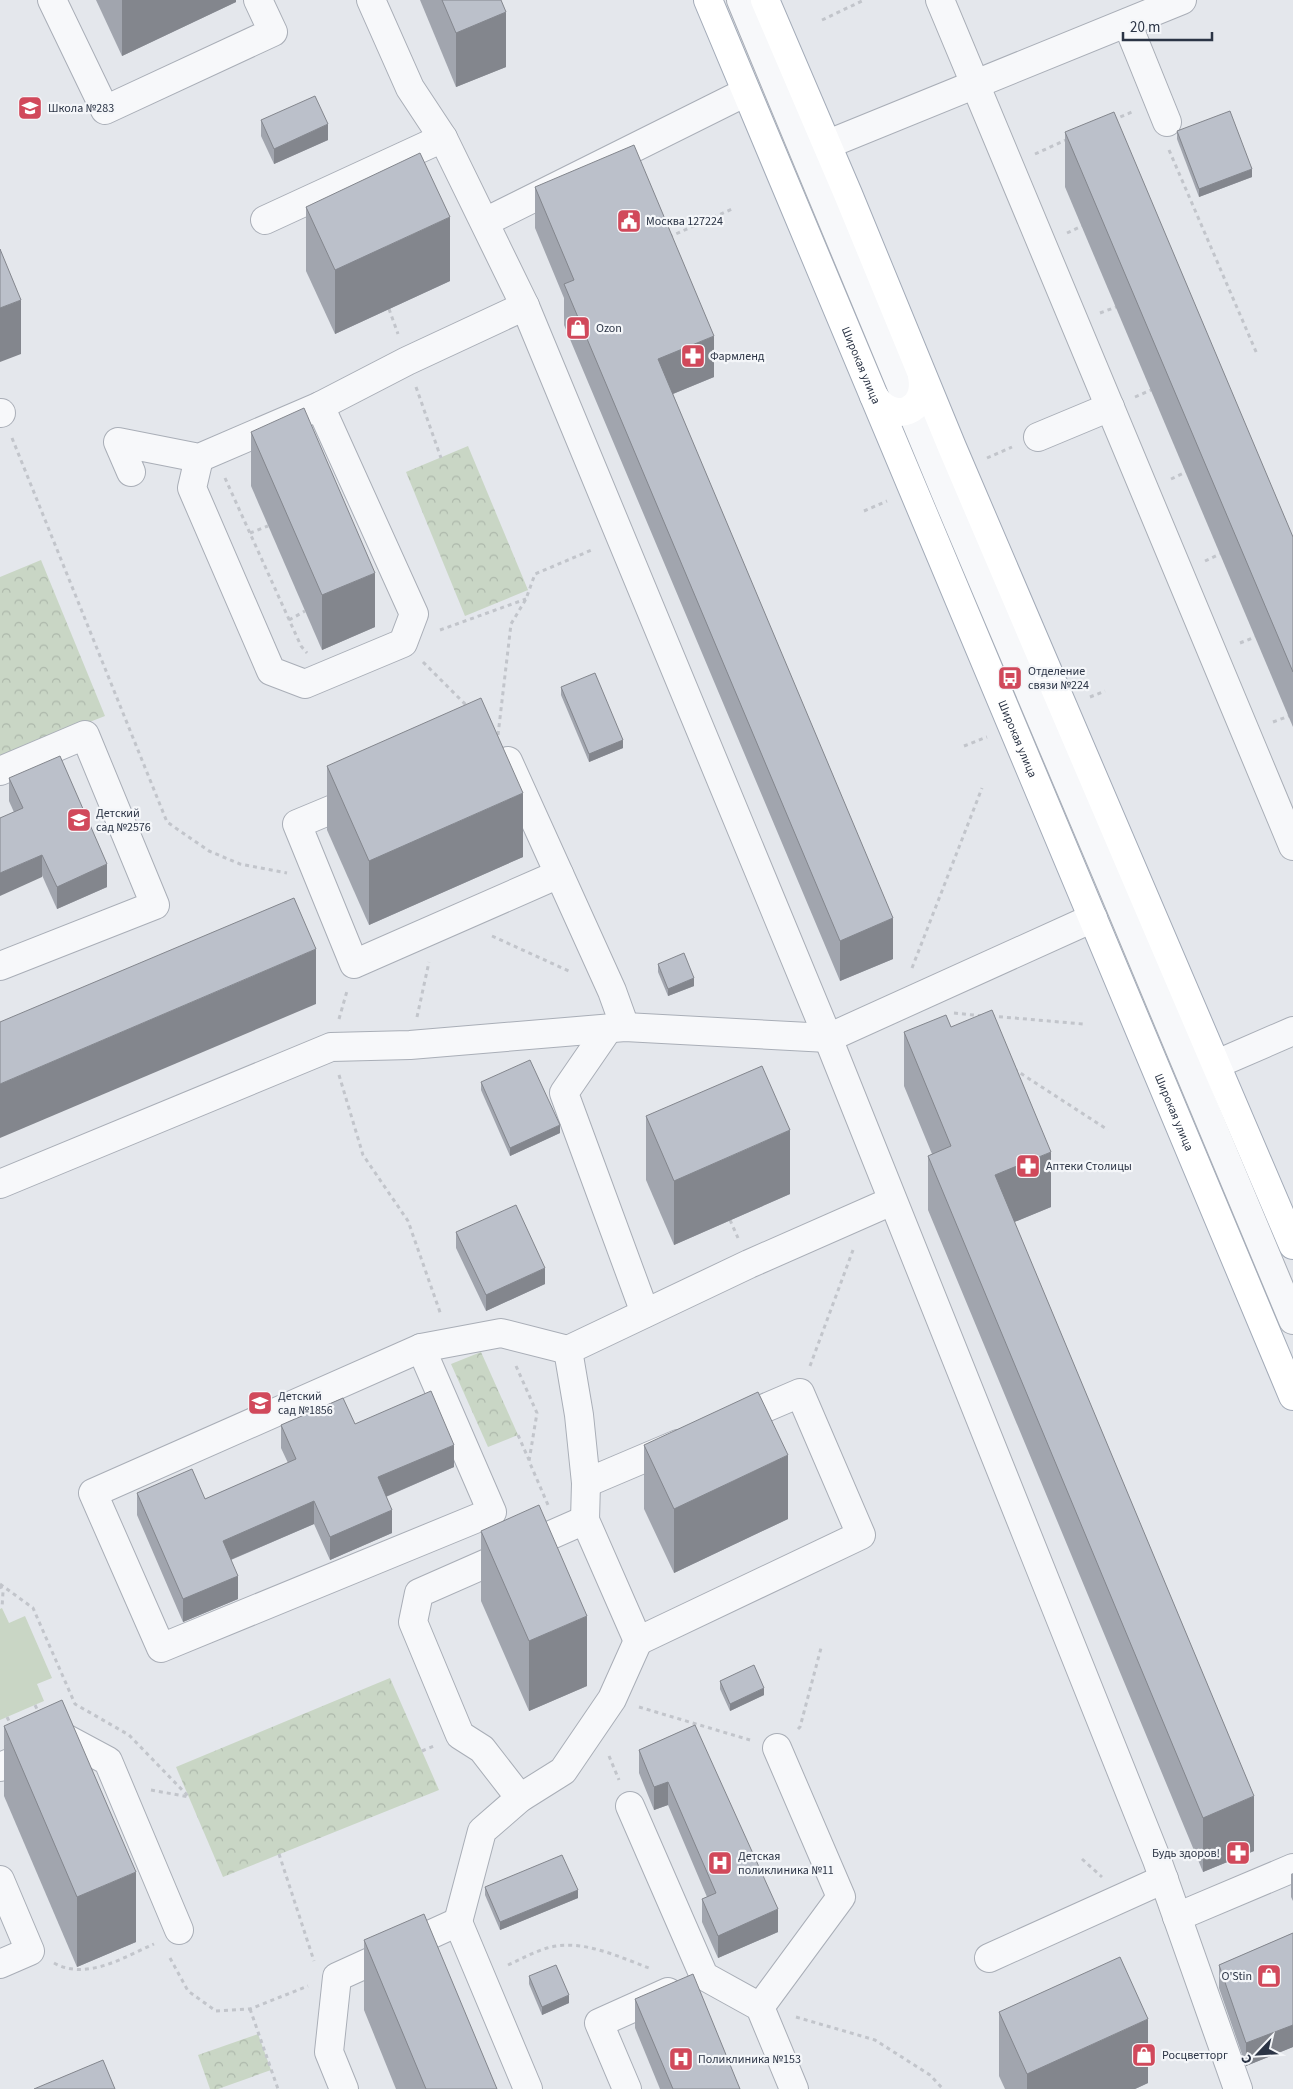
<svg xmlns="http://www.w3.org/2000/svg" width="1293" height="2089" font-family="'Source Sans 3',sans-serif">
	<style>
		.park { fill: url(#park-crowns) }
		.pitch { fill: #c9d6c5 }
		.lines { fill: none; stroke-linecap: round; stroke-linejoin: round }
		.minor-casing { stroke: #a9aeb7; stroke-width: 30 }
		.major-casing { stroke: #a3abb8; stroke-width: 30 }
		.path { stroke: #c2c5cb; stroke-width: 3; stroke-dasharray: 4 4; stroke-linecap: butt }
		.minor { stroke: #f7f8fa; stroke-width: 28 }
		.major { stroke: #fff; stroke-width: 28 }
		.wall { fill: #a1a5ae }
		.shaded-wall { fill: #83868d }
		.building { fill: #bbc0ca; stroke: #83868d }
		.labels { text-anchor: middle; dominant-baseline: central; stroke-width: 4.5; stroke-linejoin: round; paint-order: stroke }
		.poi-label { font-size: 12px; fill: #2b3445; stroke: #f4f6f9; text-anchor: start }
		.street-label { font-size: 12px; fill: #2b3445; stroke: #f4f6f9 }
	</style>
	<defs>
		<pattern id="park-crowns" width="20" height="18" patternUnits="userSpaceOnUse" patternTransform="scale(1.25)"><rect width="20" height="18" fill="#c9d6c5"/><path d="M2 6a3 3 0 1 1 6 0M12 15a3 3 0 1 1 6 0" fill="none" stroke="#adb8ab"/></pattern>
	</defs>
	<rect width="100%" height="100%" fill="#e4e7ec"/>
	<g class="park">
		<polygon points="468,446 528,590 465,616 406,472"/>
		<polygon points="41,560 105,716 0,757 0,577"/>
		<polygon points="481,1352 518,1435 488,1447 451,1364"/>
		<polygon points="390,1678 439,1790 223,1877 176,1767"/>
		<polygon points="258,2034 271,2070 218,2089 210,2089 198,2055"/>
	</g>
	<polygon class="pitch" points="2,1608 9,1623 25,1616 52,1678 37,1684 44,1701 0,1720 0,1609"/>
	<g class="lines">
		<defs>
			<g id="minor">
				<polyline points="52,0 105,110 273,32 258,0"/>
				<polyline points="371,0 410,88 443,138 525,306 828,1038 1157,1860 1238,2089"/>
				<polyline points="741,0 946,494 1111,884 1293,1320"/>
				<polyline points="940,0 1293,846"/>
				<polyline points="1127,23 1167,122"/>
				<polyline points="826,145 1182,0"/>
				<polyline points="265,220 443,138"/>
				<polyline points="485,222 746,92"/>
				<polyline points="0,413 1,413"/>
				<polyline points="1038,437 1110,407"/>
				<polyline points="199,458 192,488 271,671 305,684 403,643 414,614 320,406"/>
				<polyline points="131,472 118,442 199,458 320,406 407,361 525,306"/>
				<polyline points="508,761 612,991 625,1027"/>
				<polyline points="0,771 85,735 155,905 0,966"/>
				<polyline points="362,797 297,824 354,964 559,874"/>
				<polyline points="608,1029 564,1093 645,1313"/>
				<polyline points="1217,1064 1293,1031"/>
				<polyline points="0,1184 331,1047 410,1045 625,1027 828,1038 1093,918"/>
				<polygon points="421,1348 492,1512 161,1648 93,1493"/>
				<polyline points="421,1348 501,1333 568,1350"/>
				<polyline points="732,1422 800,1393 861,1535 638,1641 585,1520 586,1483 579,1415 568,1350 749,1264 892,1201"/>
				<polyline points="586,1483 678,1444"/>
				<polyline points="0,1767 67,1739 108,1761 179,1930"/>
				<polyline points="520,1798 482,1749 460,1735 413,1622 419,1593 585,1520"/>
				<polyline points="630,1806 704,1976 760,2007 794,2089"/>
				<polyline points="0,1880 30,1951 0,1964"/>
				<polyline points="1177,1917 1293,1868"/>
				<polyline points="458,1922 482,1831 520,1798 563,1771 612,1699 638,1641"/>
				<polyline points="989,1958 1164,1879"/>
				<polyline points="760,2007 841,1897 777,1748"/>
				<polyline points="344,2089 329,2052 337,1977 458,1922 528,2089"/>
				<polyline points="627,2089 599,2023 668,1992"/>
			</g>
			<g id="major">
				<path id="s1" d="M 708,0 L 1293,1396"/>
				<polyline points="765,0 848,194 952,447 1293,1245"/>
				<path d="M 874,396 C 893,426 929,411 922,376"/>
			</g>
		</defs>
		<use href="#minor" class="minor-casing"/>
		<use href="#major" class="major-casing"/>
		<g class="path">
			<polyline points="822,20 864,0"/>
			<polyline points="1113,120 1132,112"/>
			<polyline points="1169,150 1257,354"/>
			<polyline points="1035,154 1068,139"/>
			<polyline points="1067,233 1082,226"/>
			<polyline points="669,237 732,209"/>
			<polyline points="389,309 398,334"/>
			<polyline points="1100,313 1116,307"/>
			<polyline points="416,387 441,458"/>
			<polyline points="1135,397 1151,390"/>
			<polyline points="12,438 167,822 209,851 240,864 287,873"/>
			<polyline points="987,458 1012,447"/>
			<polyline points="225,478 301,646 307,653"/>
			<polyline points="1171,479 1186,472"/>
			<polyline points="864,511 887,501"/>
			<polyline points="250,533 268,526"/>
			<polyline points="1205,561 1220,554"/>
			<polyline points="289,620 305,611"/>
			<polyline points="440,630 526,599"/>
			<polyline points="1240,643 1255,637"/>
			<polyline points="423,662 468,707"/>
			<polyline points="1090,697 1105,691"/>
			<polyline points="1273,722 1289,716"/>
			<polyline points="498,735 511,624 526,599 535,574 594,549"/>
			<polyline points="964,746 987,737"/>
			<polyline points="492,936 571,972"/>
			<polyline points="912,968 982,788"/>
			<polyline points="954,1013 983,1016"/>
			<polyline points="991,1016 1083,1024"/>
			<polyline points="417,1017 429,962"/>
			<polyline points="339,1019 347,991"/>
			<polyline points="1014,1069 1108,1130"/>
			<polyline points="339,1075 363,1155 408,1221 441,1315"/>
			<polyline points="730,1220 738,1238"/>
			<polyline points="516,1366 537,1413 529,1461 548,1505"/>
			<polyline points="810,1366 853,1250"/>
			<polyline points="518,1435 529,1460"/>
			<polyline points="0,1584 33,1608 75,1704 129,1735 189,1797"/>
			<polyline points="0,1585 3,1592 2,1608"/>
			<polyline points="35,1705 39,1713"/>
			<polyline points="639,1707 750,1740"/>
			<polyline points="7,1717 11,1725"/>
			<polyline points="798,1729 800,1727 821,1648"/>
			<polyline points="422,1751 434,1746"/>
			<polyline points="609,1756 619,1780"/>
			<polyline points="151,1790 189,1797"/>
			<polyline points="279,1854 314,1961"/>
			<polyline points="1082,1859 1102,1877"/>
			<polyline points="170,1958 188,1991 216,2011 250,2009 308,1986"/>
			<path d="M 54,1963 C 87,1981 124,1957 154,1944"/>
			<path d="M 508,1965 C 521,1959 534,1952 547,1948 C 581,1938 619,1957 649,1968"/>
			<polyline points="250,2009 278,2089"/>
			<polyline points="796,2017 875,2040 930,2075 943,2089"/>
		</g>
		<use href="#minor" class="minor"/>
		<use href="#major" class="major"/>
	</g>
	<g class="wall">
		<polygon points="96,0 236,0 236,2 122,56"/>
		<polygon points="420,0 501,0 506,67 456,87"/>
		<polygon points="261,120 328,140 274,164 261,136"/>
		<polygon points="1177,131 1252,177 1199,197 1177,139"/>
		<polygon points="1065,132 1293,537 1293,727 1065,187"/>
		<polygon points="535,187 714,377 673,394 893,959 840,981 564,325 564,298 535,228"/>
		<polygon points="306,207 450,281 335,334 306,271"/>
		<polygon points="251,432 375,627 322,650 251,486"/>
		<polygon points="561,687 623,748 589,762 561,695"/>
		<polygon points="327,766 523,857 369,925 327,830"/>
		<polygon points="9,778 107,887 57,909 9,801"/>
		<polygon points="658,964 694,986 668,996 658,972"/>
		<polygon points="951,1027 1051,1207 1014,1222 1254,1851 1203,1872 928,1210 928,1156 932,1154 904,1086 904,1032"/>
		<polygon points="481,1082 560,1133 510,1156 481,1090"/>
		<polygon points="646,1116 790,1194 674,1245 646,1180"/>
		<polygon points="456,1232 545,1284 486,1311 456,1248"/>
		<polygon points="355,1424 454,1467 386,1497 392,1533 330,1560 314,1524 231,1560 238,1599 183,1622 137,1515 137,1493 205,1499 288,1463 281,1448 281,1425"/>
		<polygon points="644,1445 788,1519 674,1573 644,1509"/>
		<polygon points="481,1531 587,1686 529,1711 481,1601"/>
		<polygon points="720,1681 764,1695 730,1711 720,1689"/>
		<polygon points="695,1725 778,1932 718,1958 702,1922 702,1899 707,1897 668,1805 654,1810 639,1773 639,1750"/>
		<polygon points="4,1726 136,1942 77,1967 4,1796"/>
		<polygon points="1293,1873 1293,1901 1291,1897 1291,1874"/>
		<polygon points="485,1887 578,1898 500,1930 485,1895"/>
		<polygon points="1293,1933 1293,2047 1246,2066 1219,1988 1219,1965"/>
		<polygon points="364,1940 497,2089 396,2089 364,2010"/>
		<polygon points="529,1976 569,2003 542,2015 529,1984"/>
		<polygon points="635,1999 740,2089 660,2089 635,2028"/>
		<polygon points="999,2012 1148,2083 1135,2089 1005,2089 999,2076"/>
	</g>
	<g class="shaded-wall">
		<polygon points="122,0 236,0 236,2 122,56"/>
		<polygon points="506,12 506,67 456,87 456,33"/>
		<polygon points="328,124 328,140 274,164 274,149"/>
		<polygon points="1252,169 1252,177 1199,197 1199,189"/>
		<polygon points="450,217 450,281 335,334 335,270"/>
		<polygon points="21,300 21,354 0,362 0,308"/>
		<polygon points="714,336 714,377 658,400 658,359"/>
		<polygon points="375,573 375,627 322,650 322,595"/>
		<polygon points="623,740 623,748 589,762 589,754"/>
		<polygon points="523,793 523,857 369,925 369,861"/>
		<polygon points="42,855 42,877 0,896 0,873"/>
		<polygon points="107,864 107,887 57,909 57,887"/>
		<polygon points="893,918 893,959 840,981 840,941"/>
		<polygon points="316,949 316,1004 0,1138 0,1084"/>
		<polygon points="694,978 694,986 668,996 668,989"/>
		<polygon points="560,1125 560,1133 510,1156 510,1148"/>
		<polygon points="790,1130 790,1194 674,1245 674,1181"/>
		<polygon points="1051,1152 1051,1207 995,1230 995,1175"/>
		<polygon points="545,1268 545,1284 486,1311 486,1295"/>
		<polygon points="454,1445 454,1467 378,1500 378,1477"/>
		<polygon points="788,1455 788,1519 674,1573 674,1509"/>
		<polygon points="314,1501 314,1524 223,1563 223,1541"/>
		<polygon points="392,1510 392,1533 330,1560 330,1537"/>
		<polygon points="238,1576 238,1599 183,1622 183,1599"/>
		<polygon points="587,1616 587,1686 529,1711 529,1641"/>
		<polygon points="764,1688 764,1695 730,1711 730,1704"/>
		<polygon points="668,1782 668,1805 654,1810 654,1787"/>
		<polygon points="1254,1796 1254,1851 1203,1872 1203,1818"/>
		<polygon points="136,1872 136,1942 77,1967 77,1897"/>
		<polygon points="578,1890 578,1898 500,1930 500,1922"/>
		<polygon points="778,1909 778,1932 718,1958 718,1936"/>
		<polygon points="569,1995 569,2003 542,2015 542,2007"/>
		<polygon points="1148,2019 1148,2083 1135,2089 1027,2089 1027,2074"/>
		<polygon points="1293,2025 1293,2047 1246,2066 1246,2043"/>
	</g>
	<g class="building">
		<polygon points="442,0 501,0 506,12 456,33"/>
		<polygon points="315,96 328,124 274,149 261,120"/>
		<polygon points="1230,111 1252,169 1199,189 1177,131"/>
		<polygon points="1114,112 1293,537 1293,672 1065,132"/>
		<polygon points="634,145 714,336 658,359 893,918 840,941 564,284 574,280 535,187"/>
		<polygon points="420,153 450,217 335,270 306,207"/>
		<polygon points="0,249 21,300 0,308"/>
		<polygon points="304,408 375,573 322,595 251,432"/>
		<polygon points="595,673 623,740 589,754 561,687"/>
		<polygon points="481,698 523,793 369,861 327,766"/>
		<polygon points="60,756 107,864 57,887 42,855 0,873 0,818 23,808 9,778"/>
		<polygon points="294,898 316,949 0,1084 0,1022"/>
		<polygon points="684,953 694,978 668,989 658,964"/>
		<polygon points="992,1010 1051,1152 995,1175 1254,1796 1203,1818 928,1156 951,1146 904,1032 946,1015 951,1027"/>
		<polygon points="530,1060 560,1125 510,1148 481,1082"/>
		<polygon points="762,1066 790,1130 674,1181 646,1116"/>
		<polygon points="516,1205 545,1268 486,1295 456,1232"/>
		<polygon points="431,1391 454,1445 378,1477 392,1510 330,1537 314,1501 223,1541 238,1576 183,1599 137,1493 192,1469 205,1499 296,1459 281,1425 343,1398 355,1424"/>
		<polygon points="758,1392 788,1455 674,1509 644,1445"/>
		<polygon points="539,1505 587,1616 529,1641 481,1531"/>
		<polygon points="754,1665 764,1688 730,1704 720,1681"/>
		<polygon points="62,1700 136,1872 77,1897 4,1726"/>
		<polygon points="695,1725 778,1909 718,1936 702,1899 716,1893 668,1782 654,1787 639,1750"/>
		<polygon points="562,1855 578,1890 500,1922 485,1887"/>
		<polygon points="424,1914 497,2089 426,2089 364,1940"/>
		<polygon points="1293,1933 1293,2025 1246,2043 1219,1965"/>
		<polygon points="1120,1957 1148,2019 1027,2074 999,2012"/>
		<polygon points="556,1965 569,1995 542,2007 529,1976"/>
		<polygon points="693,1974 740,2089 673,2089 635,1999"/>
		<polygon points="103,2060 115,2089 34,2089"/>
	</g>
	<defs>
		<symbol id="school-square" viewBox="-11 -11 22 22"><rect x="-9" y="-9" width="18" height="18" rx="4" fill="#d1495b" stroke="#f4f6f9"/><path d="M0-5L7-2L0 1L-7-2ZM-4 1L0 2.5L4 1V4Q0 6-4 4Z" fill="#fff"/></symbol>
		<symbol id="civic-square" viewBox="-11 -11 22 22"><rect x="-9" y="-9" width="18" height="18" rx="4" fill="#d1495b" stroke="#f4f6f9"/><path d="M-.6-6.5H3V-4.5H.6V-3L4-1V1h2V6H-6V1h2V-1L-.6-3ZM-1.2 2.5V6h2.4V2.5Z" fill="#fff"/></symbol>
		<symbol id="shop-square" viewBox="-11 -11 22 22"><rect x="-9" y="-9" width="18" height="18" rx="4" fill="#d1495b" stroke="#f4f6f9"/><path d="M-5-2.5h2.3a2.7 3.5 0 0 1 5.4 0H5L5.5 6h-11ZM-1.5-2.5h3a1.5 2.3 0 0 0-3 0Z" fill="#fff"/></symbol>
		<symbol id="pharmacy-square" viewBox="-11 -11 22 22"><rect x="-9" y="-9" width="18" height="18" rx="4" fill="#d1495b" stroke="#f4f6f9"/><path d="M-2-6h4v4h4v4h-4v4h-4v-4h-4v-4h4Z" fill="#fff"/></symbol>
		<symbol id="bus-square" viewBox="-11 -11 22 22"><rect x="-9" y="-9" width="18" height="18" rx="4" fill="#d1495b" stroke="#f4f6f9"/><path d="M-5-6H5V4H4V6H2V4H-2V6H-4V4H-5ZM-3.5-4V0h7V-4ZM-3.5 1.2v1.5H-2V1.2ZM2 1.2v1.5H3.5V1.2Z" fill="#fff"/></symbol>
		<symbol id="hospital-square" viewBox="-11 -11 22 22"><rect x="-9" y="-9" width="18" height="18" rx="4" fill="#d1495b" stroke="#f4f6f9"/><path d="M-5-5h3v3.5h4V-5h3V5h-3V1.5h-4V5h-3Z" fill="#fff"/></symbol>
	</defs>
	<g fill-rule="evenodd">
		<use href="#school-square" x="16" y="94" width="28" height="28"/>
		<use href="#civic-square" x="615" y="207" width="28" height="28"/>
		<use href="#shop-square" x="564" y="314" width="28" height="28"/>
		<use href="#pharmacy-square" x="679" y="342" width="28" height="28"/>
		<use href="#bus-square" x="996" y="664" width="28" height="28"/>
		<use href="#school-square" x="65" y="806" width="28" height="28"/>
		<use href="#pharmacy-square" x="1014" y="1152" width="28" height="28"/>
		<use href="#school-square" x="246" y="1389" width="28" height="28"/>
		<use href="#pharmacy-square" x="1224" y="1839" width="28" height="28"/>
		<use href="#hospital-square" x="706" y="1849" width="28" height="28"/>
		<use href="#shop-square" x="1255" y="1962" width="28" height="28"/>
		<use href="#shop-square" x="1130" y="2041" width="28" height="28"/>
		<use href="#hospital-square" x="667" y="2045" width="28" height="28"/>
	</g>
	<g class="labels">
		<g class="poi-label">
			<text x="48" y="108">Школа №283</text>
			<text x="646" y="221">Москва 127224</text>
			<text x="596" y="328">Ozon</text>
			<text x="710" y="356">Фармленд</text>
			<text x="1028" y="671">Отделение<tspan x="1028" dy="14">связи №224</tspan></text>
			<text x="96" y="813">Детский<tspan x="96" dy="14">сад №2576</tspan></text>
			<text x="1046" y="1166">Аптеки Столицы</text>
			<text x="278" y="1396">Детский<tspan x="278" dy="14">сад №1856</tspan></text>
			<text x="1220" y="1853" text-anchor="end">Будь здоров!</text>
			<text x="738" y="1856">Детская<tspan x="738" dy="14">поликлиника №11</tspan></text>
			<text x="1252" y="1976" text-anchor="end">O'Stin</text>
			<text x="1162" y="2055">Росцветторг</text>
			<text x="698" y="2059">Поликлиника №153</text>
		</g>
		<g class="street-label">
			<text stroke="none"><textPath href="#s1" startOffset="396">Широкая улица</textPath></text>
			<text stroke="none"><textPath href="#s1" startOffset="801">Широкая улица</textPath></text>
			<text stroke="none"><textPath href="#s1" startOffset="1206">Широкая улица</textPath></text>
		</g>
	</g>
	<g transform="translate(1258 2054) rotate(245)" stroke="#f4f6f9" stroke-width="4" paint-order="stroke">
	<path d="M0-4L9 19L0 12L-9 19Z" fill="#2b3445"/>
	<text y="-8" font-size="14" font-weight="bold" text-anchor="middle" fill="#2b3445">С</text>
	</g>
	<path d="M1123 32v8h89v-8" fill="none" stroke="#2b3445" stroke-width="2.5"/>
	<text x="1130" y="32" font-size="15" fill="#2b3445" stroke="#f4f6f9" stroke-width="4" paint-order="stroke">20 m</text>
</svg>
